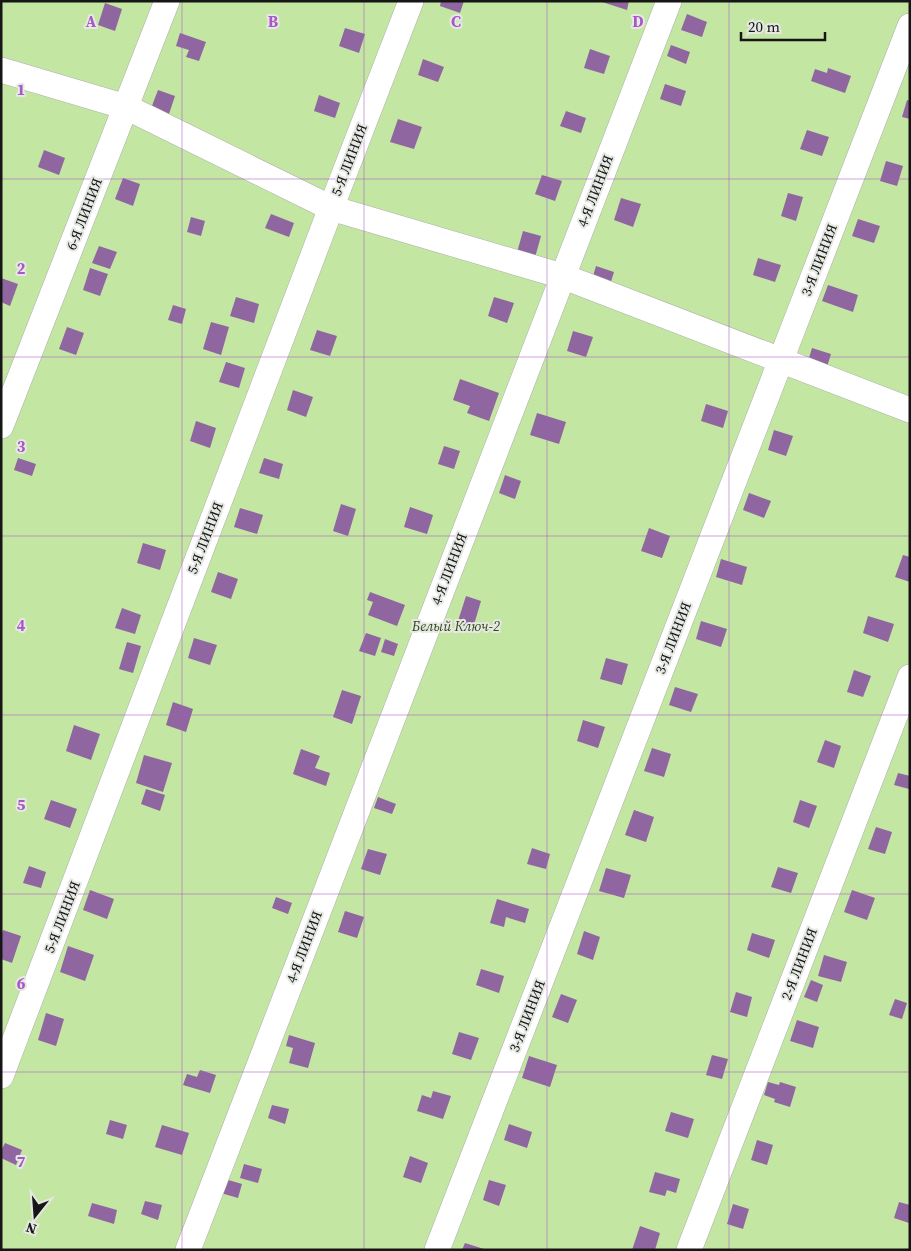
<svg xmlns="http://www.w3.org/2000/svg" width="911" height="1251" font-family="'Source Serif 4',serif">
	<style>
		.green { fill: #c3e6a3 }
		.building { fill: #9066a1 }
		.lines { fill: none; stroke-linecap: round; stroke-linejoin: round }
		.minor-casing { stroke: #adafab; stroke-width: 26 }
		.minor { stroke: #fff; stroke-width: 25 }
		.grid { fill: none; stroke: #a857c7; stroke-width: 1; stroke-opacity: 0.55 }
		.labels { text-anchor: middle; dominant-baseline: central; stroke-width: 4; stroke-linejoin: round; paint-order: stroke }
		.street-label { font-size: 14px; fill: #151615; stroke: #e6e8e4 }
		.park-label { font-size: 14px; font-style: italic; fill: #324818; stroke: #e6e8e4 }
		.grid-label { font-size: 16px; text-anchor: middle; font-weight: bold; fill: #a857c7; stroke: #e6e8e4; stroke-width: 4; stroke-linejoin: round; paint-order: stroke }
	</style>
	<rect width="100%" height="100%" fill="#e6e8e4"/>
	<rect class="green" x="1" y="1" width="909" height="1249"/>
	<g class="building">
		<polygon points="441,1 464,1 460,13 440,6"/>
		<polygon points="599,1 629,1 627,10"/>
		<polygon points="105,3 122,9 115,31 98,25"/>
		<polygon points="687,14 707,22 702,37 681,30"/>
		<polygon points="345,28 365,34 359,53 339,46"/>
		<polygon points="180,33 206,42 199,61 186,57 189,50 176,46"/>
		<polygon points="671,45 690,52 686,64 667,56"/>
		<polygon points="590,49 610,56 604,74 584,68"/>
		<polygon points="423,59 444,67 438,82 418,75"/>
		<polygon points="828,68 851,76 845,93 811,81 815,69 827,73"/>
		<polygon points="665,84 686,91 681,106 660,99"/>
		<polygon points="158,90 175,96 168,117 150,111"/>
		<polygon points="319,95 340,103 335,118 314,111"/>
		<polygon points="907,100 910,101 910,119 902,117"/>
		<polygon points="566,111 586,118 581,133 560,126"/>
		<polygon points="398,119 422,127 414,149 390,142"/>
		<polygon points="807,130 829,137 822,156 800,149"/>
		<polygon points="44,150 65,158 59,175 38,167"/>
		<polygon points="886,161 903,166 897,186 880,181"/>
		<polygon points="542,175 562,181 555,201 535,194"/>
		<polygon points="123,178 140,184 133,206 115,199"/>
		<polygon points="788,193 803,197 796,221 781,216"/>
		<polygon points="621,198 641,204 633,227 614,220"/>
		<polygon points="271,214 294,223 289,237 265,228"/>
		<polygon points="191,217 205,221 201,236 187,232"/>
		<polygon points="858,219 880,226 874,243 852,236"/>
		<polygon points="523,231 541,236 534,261 516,256"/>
		<polygon points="99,246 117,252 110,269 92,263"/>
		<polygon points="758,258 781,265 775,282 753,275"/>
		<polygon points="596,266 614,272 609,288 591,283"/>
		<polygon points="90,268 108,274 100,296 83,290"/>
		<polygon points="1,278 18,284 10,306 1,302"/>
		<polygon points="828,285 858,295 853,312 822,301"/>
		<polygon points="236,297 259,304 254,323 230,316"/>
		<polygon points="494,297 514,303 507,323 488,316"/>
		<polygon points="173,305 186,309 182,324 168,320"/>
		<polygon points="211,322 229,327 221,355 203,349"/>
		<polygon points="67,327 84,333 76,355 59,349"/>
		<polygon points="317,330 337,336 330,356 310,350"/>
		<polygon points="573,331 593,337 586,357 567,351"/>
		<polygon points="812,348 831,354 825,373 806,368"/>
		<polygon points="226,362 245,368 239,388 219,382"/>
		<polygon points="460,379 499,393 489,421 467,413 470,406 453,400"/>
		<polygon points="293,390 313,397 306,417 287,410"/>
		<polygon points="706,404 728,411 723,428 701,421"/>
		<polygon points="537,413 566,422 559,444 530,435"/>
		<polygon points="196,421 216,428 210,448 190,441"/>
		<polygon points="774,430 793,436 786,456 768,450"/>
		<polygon points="444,446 460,451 454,469 438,464"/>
		<polygon points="18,458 36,464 32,476 14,470"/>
		<polygon points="264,458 283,464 279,479 259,473"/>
		<polygon points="505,475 521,481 515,499 499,493"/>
		<polygon points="749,493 771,501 764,518 743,510"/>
		<polygon points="341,504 356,509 348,536 333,531"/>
		<polygon points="410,507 433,515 427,534 404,527"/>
		<polygon points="240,508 263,515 257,534 234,527"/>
		<polygon points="649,528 670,536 662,558 641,551"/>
		<polygon points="143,543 166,550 160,570 137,563"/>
		<polygon points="903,555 910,557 910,582 895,577"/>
		<polygon points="721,559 747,567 742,585 716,577"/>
		<polygon points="218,572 238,579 231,599 211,592"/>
		<polygon points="370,592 405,605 397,626 368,615 373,602 367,600"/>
		<polygon points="466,596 481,601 473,628 457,624"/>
		<polygon points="122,608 141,615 135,634 115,628"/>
		<polygon points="868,616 894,624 888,642 863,633"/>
		<polygon points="701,621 727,629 721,647 696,639"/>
		<polygon points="366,633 381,638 375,656 359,651"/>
		<polygon points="194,638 217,645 210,665 188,658"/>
		<polygon points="385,639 398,644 394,656 381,652"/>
		<polygon points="127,642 141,646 133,673 119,669"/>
		<polygon points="606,658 628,664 622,685 600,679"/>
		<polygon points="854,670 871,676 863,697 847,692"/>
		<polygon points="675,687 698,694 691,712 669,705"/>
		<polygon points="342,690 361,696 352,724 333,717"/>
		<polygon points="173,702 193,709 186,732 166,725"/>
		<polygon points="583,720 605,727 598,748 577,741"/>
		<polygon points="74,725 100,734 91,760 66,751"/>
		<polygon points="825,740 841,746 834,768 817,762"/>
		<polygon points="652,748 671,754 664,777 644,771"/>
		<polygon points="301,749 320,756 315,768 330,773 326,786 293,774"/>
		<polygon points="144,755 172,763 163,792 136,783"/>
		<polygon points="898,773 910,776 909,789 894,785"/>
		<polygon points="146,789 165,795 160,811 141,804"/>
		<polygon points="378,797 396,804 392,814 374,808"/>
		<polygon points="51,800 77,809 70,828 44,819"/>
		<polygon points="800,800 817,806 809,828 793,822"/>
		<polygon points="634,810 654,817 646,842 625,835"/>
		<polygon points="876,827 892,832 885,854 868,849"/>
		<polygon points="532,848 550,854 546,869 527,864"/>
		<polygon points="368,849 387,854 380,875 361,869"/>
		<polygon points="29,866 46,872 41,888 23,883"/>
		<polygon points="778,867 798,873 791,893 771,887"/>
		<polygon points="606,868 631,875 624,898 599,891"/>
		<polygon points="90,890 114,899 107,919 83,910"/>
		<polygon points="852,890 875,898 867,920 844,912"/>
		<polygon points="276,897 292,903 288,914 272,908"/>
		<polygon points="497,899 529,909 525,923 506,917 504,927 490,923"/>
		<polygon points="345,911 364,917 357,938 338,932"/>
		<polygon points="3,930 21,936 12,963 1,959 1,936"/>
		<polygon points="584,931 600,937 593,960 577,954"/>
		<polygon points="752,933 775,940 769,958 747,950"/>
		<polygon points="68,946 94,955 85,981 60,972"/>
		<polygon points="824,955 847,962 841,982 818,976"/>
		<polygon points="481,969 504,976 499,993 476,985"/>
		<polygon points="811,980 823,985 817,1002 804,997"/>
		<polygon points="736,992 752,997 747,1017 730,1012"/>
		<polygon points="561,994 577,1000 568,1023 552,1017"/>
		<polygon points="895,999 907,1003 902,1019 889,1015"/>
		<polygon points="46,1013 64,1019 56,1046 38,1040"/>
		<polygon points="797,1020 819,1027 813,1048 790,1041"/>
		<polygon points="459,1032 479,1038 471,1060 452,1054"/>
		<polygon points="289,1035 315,1043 308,1068 289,1063 293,1048 286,1046"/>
		<polygon points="712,1055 728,1059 722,1079 706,1075"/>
		<polygon points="529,1056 557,1065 550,1087 522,1078"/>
		<polygon points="200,1070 216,1075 210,1093 183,1085 187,1074 197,1077"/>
		<polygon points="768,1082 779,1085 780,1082 796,1087 790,1107 774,1102 775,1099 764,1095"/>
		<polygon points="433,1091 451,1096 443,1119 417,1111 422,1095 431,1098"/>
		<polygon points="272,1105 289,1109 285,1124 268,1118"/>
		<polygon points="671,1112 694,1119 688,1138 665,1131"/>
		<polygon points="110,1120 127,1125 123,1139 106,1134"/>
		<polygon points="509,1124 532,1132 527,1148 504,1140"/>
		<polygon points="162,1125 189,1133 182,1155 155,1147"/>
		<polygon points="757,1140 773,1145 767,1165 751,1160"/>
		<polygon points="5,1143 22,1150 16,1165 1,1158 1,1151"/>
		<polygon points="410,1156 428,1163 421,1183 403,1177"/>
		<polygon points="244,1164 262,1169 258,1183 240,1178"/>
		<polygon points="655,1172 680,1179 676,1193 667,1190 665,1196 649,1192"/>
		<polygon points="225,1179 242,1184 238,1198 221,1193"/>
		<polygon points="489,1180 506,1185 499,1206 483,1200"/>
		<polygon points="145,1201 162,1205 158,1220 141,1214"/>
		<polygon points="899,1202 910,1205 909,1223 894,1218"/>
		<polygon points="92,1203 117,1210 114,1224 88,1216"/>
		<polygon points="733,1204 749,1209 743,1229 727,1224"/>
		<polygon points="640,1226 660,1233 655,1250 632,1250"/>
		<polygon points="465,1243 484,1249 484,1250 462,1250"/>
	</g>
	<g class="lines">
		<defs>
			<g id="minor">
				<polyline points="1,70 126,107 331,208 562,276 910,410"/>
				<polyline points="1,426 167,1"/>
				<polyline points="1,1076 331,208 411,1"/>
				<polyline points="188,1250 669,1"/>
				<polyline points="437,1250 910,26"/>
				<polyline points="689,1250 910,677"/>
			</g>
		</defs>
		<use href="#minor" class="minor-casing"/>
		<use href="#minor" class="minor"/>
	</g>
	<path class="grid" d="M 182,1 L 182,1250M 364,1 L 364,1250M 547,1 L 547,1250M 729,1 L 729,1250M 1,179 L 910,179M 1,357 L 910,357M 1,536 L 910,536M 1,715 L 910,715M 1,894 L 910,894M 1,1072 L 910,1072"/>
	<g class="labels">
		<g class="street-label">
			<text transform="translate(349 160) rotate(-69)">5-Я ЛИНИЯ</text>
			<text transform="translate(595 191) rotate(-69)">4-Я ЛИНИЯ</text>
			<text transform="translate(84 214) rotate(-69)">6-Я ЛИНИЯ</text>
			<text transform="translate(819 260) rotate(-69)">3-Я ЛИНИЯ</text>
			<text transform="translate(205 538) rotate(-69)">5-Я ЛИНИЯ</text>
			<text transform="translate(449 569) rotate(-69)">4-Я ЛИНИЯ</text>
			<text transform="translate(673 638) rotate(-69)">3-Я ЛИНИЯ</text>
			<text transform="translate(62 917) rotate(-69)">5-Я ЛИНИЯ</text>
			<text transform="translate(304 947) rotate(-69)">4-Я ЛИНИЯ</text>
			<text transform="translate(799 964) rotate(-69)">2-Я ЛИНИЯ</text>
			<text transform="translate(527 1016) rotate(-69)">3-Я ЛИНИЯ</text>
		</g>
		<g class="park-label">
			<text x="456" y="626">Белый Ключ-2</text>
		</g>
	</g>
	<g class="grid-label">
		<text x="91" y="27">A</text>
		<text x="273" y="27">B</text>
		<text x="456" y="27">C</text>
		<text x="638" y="27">D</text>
		<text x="21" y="95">1</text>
		<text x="21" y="274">2</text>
		<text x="21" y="452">3</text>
		<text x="21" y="631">4</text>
		<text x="21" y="810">5</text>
		<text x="21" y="989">6</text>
		<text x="21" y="1167">7</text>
	</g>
	<rect width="911" height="1251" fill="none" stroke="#151615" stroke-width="5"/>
	<g transform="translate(35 1216) rotate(197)" stroke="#e6e8e4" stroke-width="4" paint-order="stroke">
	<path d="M0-4L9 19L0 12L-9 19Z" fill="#151615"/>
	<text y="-8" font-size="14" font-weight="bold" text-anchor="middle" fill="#151615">N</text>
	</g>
	<path d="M741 32v8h84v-8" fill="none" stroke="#151615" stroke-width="2.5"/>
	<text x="748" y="32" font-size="15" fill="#151615" stroke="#e6e8e4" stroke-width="4" paint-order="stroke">20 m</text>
</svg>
